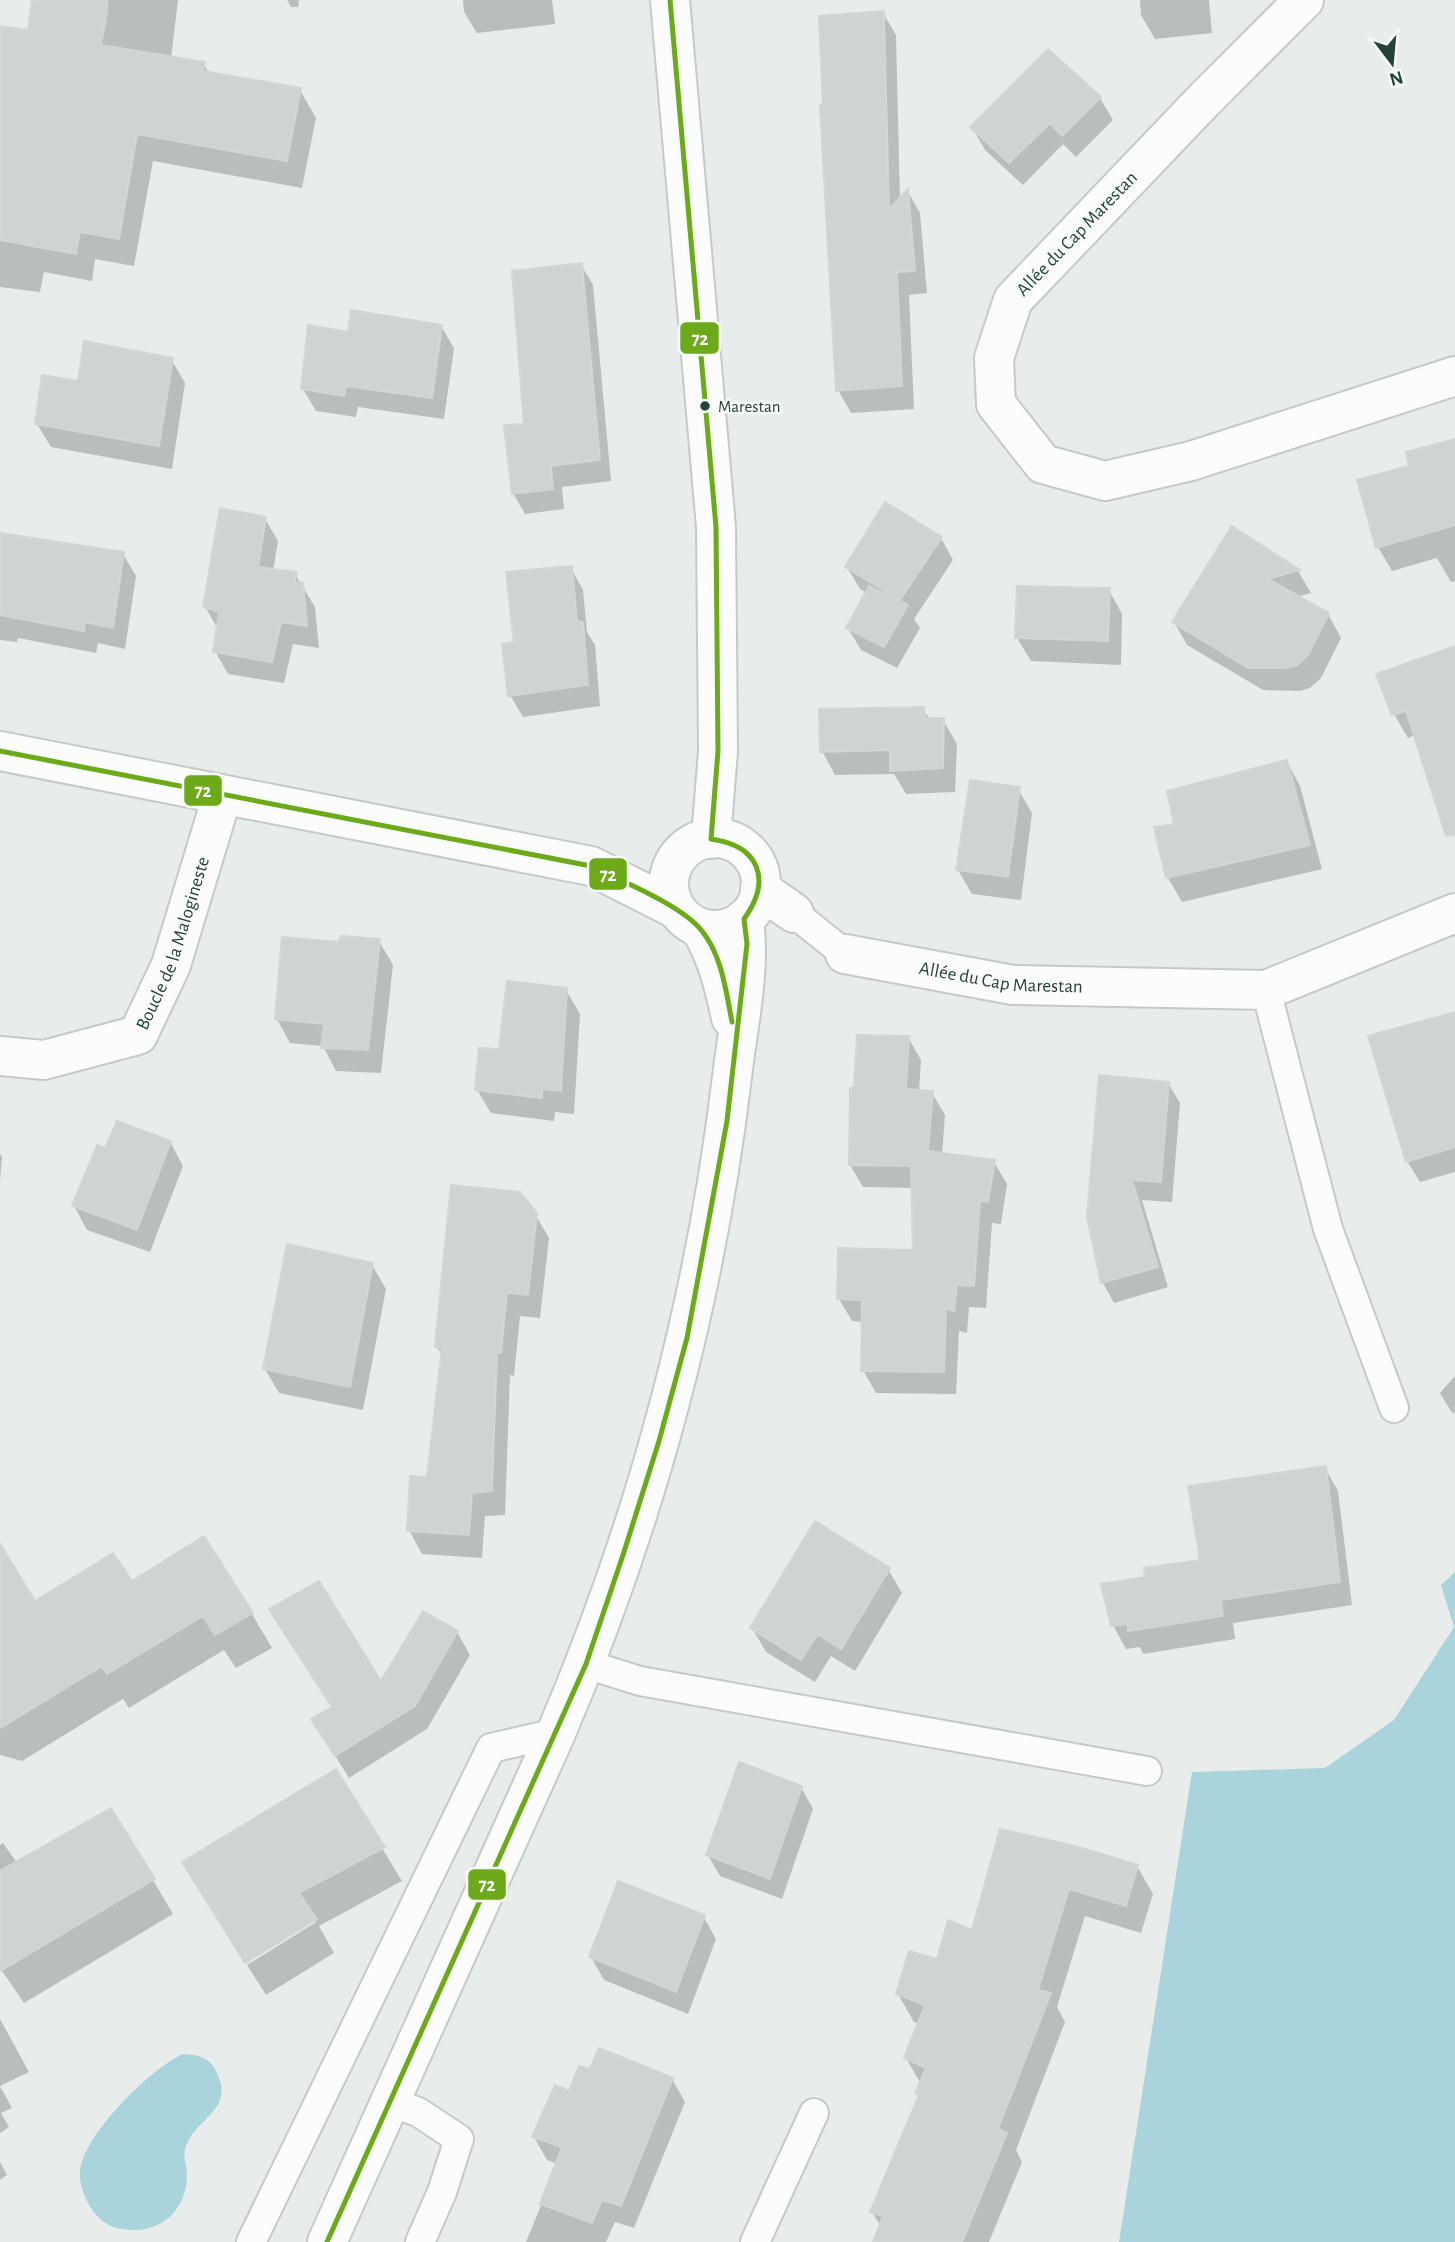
<svg xmlns="http://www.w3.org/2000/svg" width="1455" height="2242" font-family="'Alegreya Sans',sans-serif">
	<style>
		.water { fill: #a9d4db }
		.shadow { fill: #0003 }
		.building { fill: #cfd4d2; stroke: #d1d6d4; stroke-width: 2 }
		.lines { fill: none; stroke-linecap: round; stroke-linejoin: round }
		.lane-casing { stroke: #c5cac8; stroke-width: 32 }
		.street-casing { stroke: #c5cac8; stroke-width: 42 }
		.secondary-casing { stroke: #c3cbc8; stroke-width: 42 }
		.lane { stroke: #fcfcfc; stroke-width: 28 }
		.street { stroke: #fcfcfc; stroke-width: 38 }
		.secondary { stroke: #fcfcfc; stroke-width: 38 }
		.bus-1-casing { stroke: #f7fbf9; stroke-width: 10 }
		.bus-1 { stroke: #6caa1a; stroke-width: 5 }
		.bus-dot { fill: #24423a; stroke: #f7fbf9; stroke-width: 2.5 }
		.labels { text-anchor: middle; dominant-baseline: central; stroke-width: 5; stroke-linejoin: round; paint-order: stroke }
		.bus-label { font-size: 17px; fill: #24423a; stroke: #f7fbf9; text-anchor: start }
		.street-label { font-size: 19px; fill: #24423a; stroke: #f7fbf9 }
		.line-badge { stroke: #f7fbf9; stroke-width: 2.5 }
		.badge-label { font-size: 19px; text-anchor: middle; font-weight: bold; fill: #fff }
	</style>
	<rect width="100%" height="100%" fill="#e8edeb"/>
	<g class="water">
		<polygon points="1455,1572 1455,2242 1119,2242 1192,1772 1325,1768 1394,1720 1454,1627 1441,1585"/>
		<path d="M 183,2054 C 199,2055 210,2057 217,2073 C 235,2111 195,2117 185,2149 C 183,2157 187,2167 187,2176 C 187,2205 166,2230 135,2230 C 117,2230 104,2226 93,2211 C 86,2201 79,2186 80,2172 C 82,2136 151,2068 183,2054 Z"/>
	</g>
	<g class="shadow">
		<polygon points="52,0 178,0 171,58 204,64 209,74 300,90 316,118 302,188 153,161 134,266 95,259 92,281 44,272 40,292 0,287 0,27 30,32"/>
		<polygon points="287,0 299,0 298,7 291,7"/>
		<polygon points="463,0 552,0 555,24 477,33 464,12"/>
		<polygon points="1140,0 1209,0 1212,33 1155,39 1141,15"/>
		<polygon points="883,13 896,35 900,200 908,192 920,213 927,293 909,295 914,409 851,413 838,390"/>
		<polygon points="1100,98 1113,120 1076,157 1063,144 1023,185 985,150 972,127"/>
		<polygon points="581,265 593,285 611,481 562,487 564,509 525,514 513,493 526,425"/>
		<polygon points="441,326 454,348 444,419 358,407 356,417 316,411 303,389 349,334"/>
		<polygon points="171,359 185,383 172,469 51,447 37,424 79,383"/>
		<polygon points="1455,445 1455,581 1451,582 1437,558 1392,571 1378,547 1411,468"/>
		<polygon points="265,519 278,541 273,571 295,574 315,607 319,648 293,644 284,683 228,674 215,651 218,629 205,607"/>
		<polygon points="1233,529 1298,571 1311,593 1297,597 1328,614 1341,638 1321,678 1310,688 1300,691 1263,690 1187,645 1174,622"/>
		<polygon points="0,534 123,554 136,576 125,649 98,643 96,653 18,638 17,642 0,640"/>
		<polygon points="941,538 953,560 914,619 920,628 897,668 861,650 848,628 867,593 860,589 847,567"/>
		<polygon points="571,568 583,590 587,632 595,645 600,706 523,717 510,695"/>
		<polygon points="1109,590 1122,614 1121,665 1031,661 1017,638"/>
		<polygon points="1455,648 1455,778 1415,735 1408,738 1394,714"/>
		<polygon points="923,709 930,720 943,720 957,744 955,792 906,794 894,774 835,775 822,751"/>
		<polygon points="1287,762 1300,786 1322,869 1182,902 1168,878 1156,829 1176,825"/>
		<polygon points="1018,789 1032,813 1021,900 972,894 958,870"/>
		<polygon points="379,941 393,965 381,1073 336,1071 323,1046 290,1043 277,1019 339,944"/>
		<polygon points="566,990 580,1014 574,1114 555,1112 554,1121 491,1113 477,1090 501,1050"/>
		<polygon points="1455,1014 1455,1172 1420,1182 1407,1161"/>
		<polygon points="908,1037 921,1060 919,1092 932,1093 945,1115 942,1155 994,1162 1007,1184 1001,1224 992,1223 986,1308 969,1307 967,1333 959,1331 956,1394 876,1393 863,1370 864,1322 852,1321 839,1299 915,1252 914,1188 863,1187 850,1165 856,1089"/>
		<polygon points="1168,1083 1180,1103 1172,1202 1142,1200 1168,1287 1114,1303 1103,1283 1089,1217"/>
		<polygon points="170,1142 183,1166 150,1252 87,1230 74,1206 106,1151"/>
		<polygon points="0,1154 2,1157 0,1181"/>
		<polygon points="535,1214 549,1238 540,1318 520,1316 514,1376 510,1375 505,1515 485,1516 482,1558 422,1554 409,1530 429,1479 442,1356 437,1346"/>
		<polygon points="372,1265 386,1289 363,1410 279,1393 265,1369"/>
		<polygon points="1455,1376 1455,1412 1452,1413 1440,1393"/>
		<polygon points="1325,1468 1338,1491 1352,1605 1233,1623 1235,1639 1143,1654 1140,1647 1126,1649 1113,1625 1147,1579 1202,1561"/>
		<polygon points="0,1547 35,1604 132,1584 252,1614 272,1648 236,1668 224,1650 129,1708 123,1699 22,1761 0,1755"/>
		<polygon points="888,1569 902,1593 855,1671 831,1656 815,1682 766,1652 752,1628"/>
		<polygon points="457,1632 470,1655 427,1729 349,1778 313,1720 381,1685"/>
		<polygon points="335,1771 402,1881 319,1926 334,1953 266,1995 247,1965 316,1922 316,1917 245,1962"/>
		<polygon points="801,1787 813,1809 782,1899 720,1876 708,1855"/>
		<polygon points="1001,1831 1137,1866 1153,1894 1141,1933 1085,1916 1057,2007 1065,2022 1016,2150 1022,2162 989,2242 875,2242 881,2227 872,2212 919,2098 917,2093 921,2084 906,2058 919,2024 914,2022 898,1994 973,1932"/>
		<polygon points="3,1843 17,1863 153,1880 173,1914 24,2003 0,1968 0,1845"/>
		<polygon points="703,1916 716,1939 688,2014 604,1980 591,1957"/>
		<polygon points="0,2019 29,2072 0,2086"/>
		<polygon points="591,2071 672,2079 685,2102 634,2228 615,2222 606,2242 526,2242 558,2164 547,2160 534,2137"/>
		<polygon points="0,2086 12,2108 1,2113 9,2127 0,2133"/>
		<polygon points="0,2162 7,2175 0,2180"/>
	</g>
	<g class="building">
		<polygon points="32,0 107,0 107,11 101,45 205,62 203,71 301,88 287,161 137,134 119,239 80,232 76,254 0,240 0,26 28,30"/>
		<polygon points="884,11 889,209 908,189 915,271 897,272 902,386 836,391 820,105 823,105 819,16"/>
		<polygon points="1048,49 1101,97 1062,136 1050,123 1009,163 970,127"/>
		<polygon points="582,263 600,460 551,466 553,489 512,494 504,425 524,424 512,271"/>
		<polygon points="351,310 442,325 432,398 346,386 344,396 301,389 308,325 348,332"/>
		<polygon points="84,341 173,358 159,446 35,424 42,375 78,381"/>
		<polygon points="1455,439 1455,525 1376,548 1357,480 1409,466 1406,452"/>
		<polygon points="885,502 942,537 900,600 845,567"/>
		<polygon points="220,508 266,517 258,567 297,572 295,582 303,583 307,626 281,622 272,662 213,652 219,612 203,607"/>
		<polygon points="1232,526 1300,570 1268,579 1329,613 1308,655 1297,665 1286,668 1248,668 1172,622"/>
		<polygon points="0,533 124,552 113,628 85,622 84,631 0,615"/>
		<polygon points="572,566 577,621 583,622 588,685 508,696 502,644 514,642 506,572"/>
		<polygon points="869,586 908,605 884,647 846,628"/>
		<polygon points="1017,586 1110,588 1108,641 1015,638"/>
		<polygon points="1455,646 1455,835 1446,836 1406,711 1392,715 1376,674"/>
		<polygon points="924,707 925,718 944,718 943,768 890,771 890,750 820,752 819,709"/>
		<polygon points="1287,760 1310,845 1166,878 1154,827 1174,824 1167,791"/>
		<polygon points="970,780 1020,787 1008,877 956,870"/>
		<polygon points="341,936 380,939 368,1050 321,1048 324,1024 275,1019 282,937 338,942"/>
		<polygon points="507,981 567,988 561,1091 542,1089 542,1098 475,1090 479,1048 499,1049"/>
		<polygon points="1455,1012 1455,1147 1406,1162 1368,1036"/>
		<polygon points="857,1035 909,1036 906,1089 933,1091 928,1151 995,1160 988,1202 980,1201 974,1286 957,1285 954,1311 946,1309 944,1372 861,1371 862,1300 837,1299 838,1248 913,1250 911,1166 849,1165 850,1088 854,1088"/>
		<polygon points="1099,1075 1169,1082 1161,1182 1132,1180 1158,1267 1101,1283 1087,1217"/>
		<polygon points="117,1121 171,1141 137,1230 72,1206 97,1145 105,1148"/>
		<polygon points="451,1185 520,1192 537,1213 528,1295 507,1293 501,1353 497,1352 492,1491 472,1493 469,1535 407,1531 410,1476 427,1477 442,1347 435,1347"/>
		<polygon points="287,1244 373,1263 350,1387 263,1369"/>
		<polygon points="1326,1466 1340,1582 1221,1600 1223,1616 1128,1631 1128,1624 1111,1626 1101,1584 1145,1577 1144,1568 1200,1560 1188,1486"/>
		<polygon points="815,1521 890,1568 841,1649 818,1634 801,1660 750,1628"/>
		<polygon points="204,1536 253,1613 215,1635 203,1616 107,1674 102,1666 0,1728 0,1544 35,1601 113,1553 132,1581"/>
		<polygon points="319,1581 381,1681 423,1611 458,1631 415,1706 335,1756 311,1719 332,1707 269,1609"/>
		<polygon points="739,1762 802,1786 770,1879 706,1855"/>
		<polygon points="336,1769 385,1847 299,1893 317,1919 245,1963 182,1862"/>
		<polygon points="111,1808 155,1879 0,1971 0,1871"/>
		<polygon points="1000,1829 1075,1846 1138,1865 1126,1906 1069,1889 1038,1990 1051,1993 998,2129 1007,2133 962,2242 873,2242 883,2216 870,2212 919,2095 915,2094 926,2068 904,2058 925,2005 896,1994 909,1951 937,1959 948,1920 972,1930"/>
		<polygon points="618,1881 705,1915 676,1992 589,1957"/>
		<polygon points="599,2048 673,2078 621,2206 602,2200 592,2223 540,2204 562,2147 532,2137 555,2085 569,2091 579,2066 590,2069"/>
	</g>
	<g class="lines">
		<defs>
			<g id="lane">
				<polyline points="794,913 845,954"/>
				<polyline points="1266,990 1328,1229 1394,1408"/>
				<polyline points="586,1664 640,1681 1147,1771"/>
				<polyline points="391,2102 418,2112 459,2139 442,2192 420,2242"/>
				<polyline points="251,2242 491,1748 556,1733"/>
				<polyline points="755,2242 814,2113"/>
			</g>
			<g id="street">
				<polyline points="1304,0 1203,101 1013,300 994,358 996,404 1043,464 1105,481 1191,461 1455,376"/>
				<polyline points="760,889 794,913"/>
				<path id="s1" d="M 845,954 L 1013,985 L 1266,990 L 1455,913"/>
				<path id="s2" d="M 0,1056 L 44,1060 L 138,1035 L 171,965 L 217,813 L 220,794"/>
			</g>
			<g id="secondary">
				<polyline points="670,0 716,527 718,751 711,839"/>
				<polyline points="0,751 591,866 676,909"/>
				<circle cx="715" cy="884" r="46"/>
				<path d="M 700,928 C 717,957 724,985 731,1018"/>
				<path d="M 327,2242 L 556,1733 C 645,1525 705,1302 732,1077 C 738,1025 751,971 744,919"/>
			</g>
		</defs>
		<use href="#lane" class="lane-casing"/>
		<use href="#street" class="street-casing"/>
		<use href="#secondary" class="secondary-casing"/>
		<use href="#lane" class="lane"/>
		<use href="#street" class="street"/>
		<use href="#secondary" class="secondary"/>
		<defs>
			<g id="bus-1">
				<path d="M 0,751 L 591,866 C 621,881 682,905 702,931 C 722,956 726,991 732,1022"/>
				<path d="M 327,2242 L 586,1664 L 623,1555 L 659,1441 L 687,1338 L 727,1121 L 747,944 L 744,919 C 772,880 760,846 711,839 L 718,751 L 716,527 L 670,0"/>
			</g>
		</defs>
		<use href="#bus-1" class="bus-1-casing"/>
		<use href="#bus-1" class="bus-1"/>
	</g>
	<circle class="bus-dot" cx="705" cy="406" r="6"/>
	<g class="labels">
		<g class="bus-label">
			<text x="718" y="406">Marestan</text>
		</g>
		<g class="street-label">
			<text transform="translate(1077 234) rotate(-46)">Allée du Cap Marestan</text>
			<text stroke="none"><textPath href="#s2" startOffset="240">Boucle de la Malogineste</textPath></text>
			<text stroke="none"><textPath href="#s1" startOffset="158">Allée du Cap Marestan</textPath></text>
		</g>
	</g>
	<g class="line-badge">
		<rect x="679" y="321" width="41" height="34" rx="7" fill="#6caa1a"/>
		<rect x="183" y="774" width="40" height="33" rx="7" fill="#6caa1a"/>
		<rect x="588" y="857" width="40" height="34" rx="7" fill="#6caa1a"/>
		<rect x="467" y="1868" width="40" height="33" rx="7" fill="#6caa1a"/>
	</g>
	<g class="badge-label">
		<text x="700" y="345">72</text>
		<text x="203" y="797">72</text>
		<text x="608" y="881">72</text>
		<text x="487" y="1891">72</text>
	</g>
	<g transform="translate(1392 63) rotate(164)" stroke="#f7fbf9" stroke-width="5" paint-order="stroke">
	<path d="M0-5L12 26L0 18L-12 26Z" fill="#24423a"/>
	<text y="-10" font-size="19" font-weight="bold" text-anchor="middle" fill="#24423a">N</text>
	</g>
</svg>
